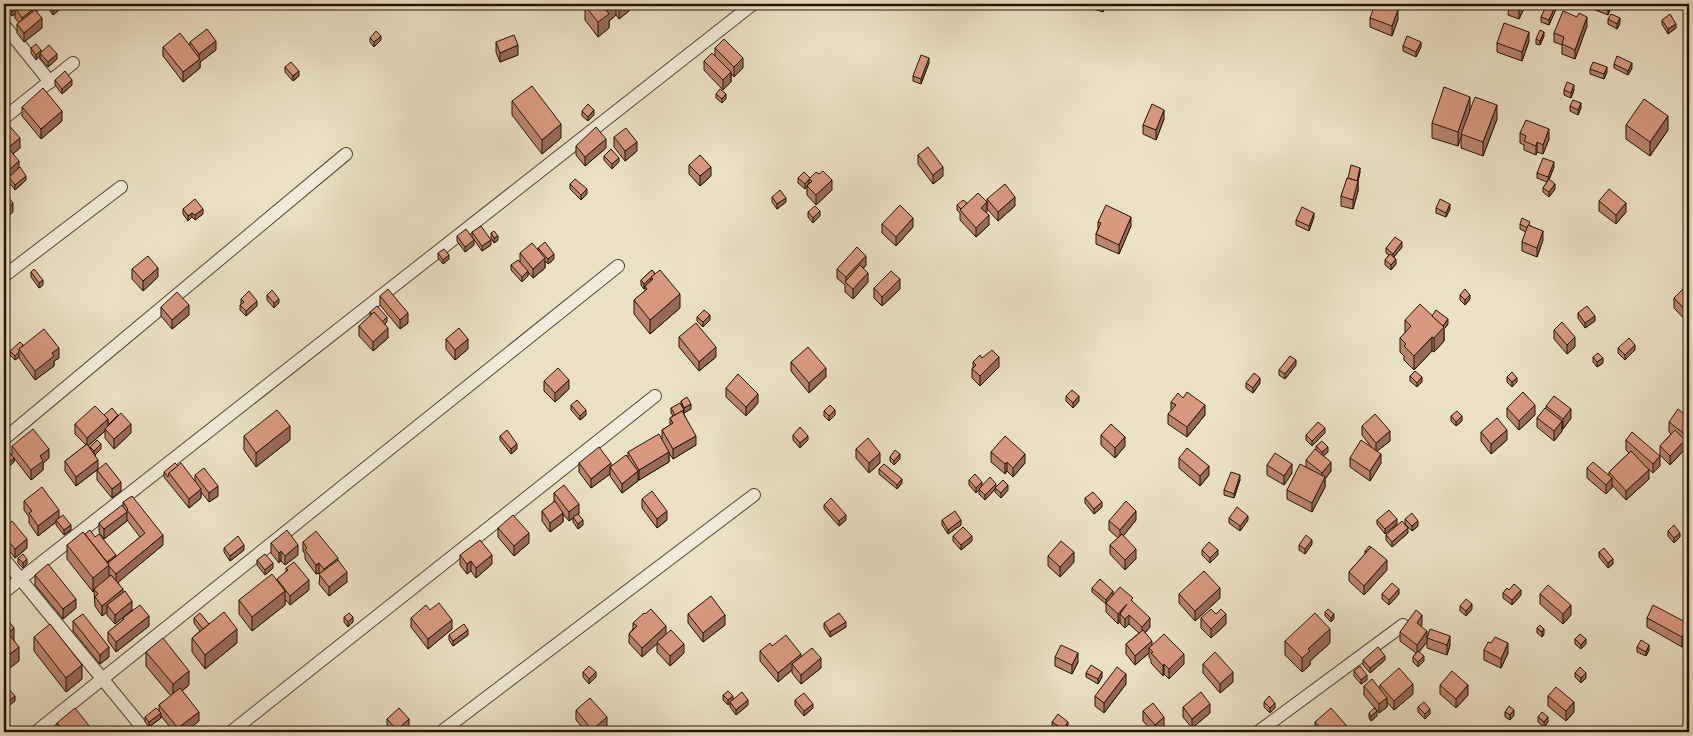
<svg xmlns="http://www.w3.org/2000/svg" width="1693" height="736" font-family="'Libre Caslon Text',serif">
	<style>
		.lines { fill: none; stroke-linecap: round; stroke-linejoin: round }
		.street-casing { stroke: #564636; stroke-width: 14 }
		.street { stroke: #f1ecd9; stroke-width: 12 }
		.wall { fill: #ba846e; stroke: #251306 }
		.shaded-wall { fill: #976b5a; stroke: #251306 }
		.building { fill: #d89980; stroke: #251306 }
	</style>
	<rect width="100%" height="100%" fill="#eae1c4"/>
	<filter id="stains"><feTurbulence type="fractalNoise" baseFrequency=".004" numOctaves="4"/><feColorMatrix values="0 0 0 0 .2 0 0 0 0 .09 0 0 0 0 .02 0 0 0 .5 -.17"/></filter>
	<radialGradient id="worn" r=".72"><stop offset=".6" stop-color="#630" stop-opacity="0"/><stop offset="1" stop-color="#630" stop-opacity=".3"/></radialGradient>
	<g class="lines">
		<defs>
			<g id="street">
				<polyline points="4,25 50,82"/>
				<polyline points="4,118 73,63"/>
				<polyline points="4,276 121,187"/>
				<polyline points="4,439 346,154"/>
				<polyline points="4,559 146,732"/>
				<polyline points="4,592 753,4"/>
				<polyline points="36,732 618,266"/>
				<polyline points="231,732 655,396"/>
				<polyline points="441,732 754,495"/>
				<polyline points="1258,732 1403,625"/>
			</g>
		</defs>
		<use href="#street" class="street-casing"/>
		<use href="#street" class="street"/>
	</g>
	<g class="wall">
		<polygon points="4,4 36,4 37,13 42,28 24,42 17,33 17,24 19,23 15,18 15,14 12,16 6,9 6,6"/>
		<polygon points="48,4 73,4 73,6 68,10 65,5 53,15 48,8"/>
		<polygon points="483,4 496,4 487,10"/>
		<polygon points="583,4 629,4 629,11 619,19 616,15 609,21 609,28 598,37 585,20 585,8 583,5"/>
		<polygon points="1091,4 1106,4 1103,12 1091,8"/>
		<polygon points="1509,4 1526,4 1519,19 1508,15"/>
		<polygon points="1585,4 1612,4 1608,15 1585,6"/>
		<polygon points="1556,9 1549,25 1541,22 1541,17"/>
		<polygon points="1577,17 1587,26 1575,59 1562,54 1562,45 1554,42 1554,33"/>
		<polygon points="1370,18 1398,19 1392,36 1370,27"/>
		<polygon points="1608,19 1620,23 1617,29 1608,24"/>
		<polygon points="1662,20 1676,28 1668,34 1662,24"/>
		<polygon points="1544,36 1540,45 1536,44 1536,39"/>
		<polygon points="370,38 381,40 374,47 370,42"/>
		<polygon points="1529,41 1522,61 1497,52 1497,43"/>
		<polygon points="190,42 216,50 200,62 200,68 183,82 163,56 163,47 190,45"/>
		<polygon points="496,42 518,55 500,62 496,52"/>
		<polygon points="1403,46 1421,47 1416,57 1403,51"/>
		<polygon points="31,48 41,52 57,59 48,67 40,58 40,56 36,60 31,53"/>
		<polygon points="715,48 743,68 734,77 731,73 731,82 723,90 704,70 704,61 715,56"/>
		<polygon points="929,63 921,84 913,81 913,76"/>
		<polygon points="1614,64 1632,68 1628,75 1614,68"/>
		<polygon points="285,67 299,76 293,81 285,72"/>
		<polygon points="1590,69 1607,72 1604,79 1590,74"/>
		<polygon points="55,80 72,85 62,94 55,85"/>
		<polygon points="1564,90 1574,90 1571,98 1564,95"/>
		<polygon points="716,94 726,99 722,103 716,98"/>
		<polygon points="512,101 561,138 542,154 512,115"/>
		<polygon points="1570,106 1581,108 1578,115 1570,111"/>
		<polygon points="22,107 62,121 41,139 22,116"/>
		<polygon points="582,111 594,115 588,121 582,116"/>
		<polygon points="1470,111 1497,119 1483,156 1461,148 1461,136 1458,146 1432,138 1432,123"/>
		<polygon points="1164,119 1156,140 1143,134 1143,125"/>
		<polygon points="4,124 20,148 13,154 19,168 26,180 15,190 9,182 9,179 4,173"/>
		<polygon points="1626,125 1668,130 1650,156 1626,139"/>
		<polygon points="1520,133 1549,139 1543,154 1537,152 1536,155 1524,150 1524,145 1520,143"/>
		<polygon points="614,137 637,151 625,161 614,147"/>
		<polygon points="576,146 606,148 585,166 576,155"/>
		<polygon points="918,155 943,176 933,184 918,164"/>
		<polygon points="604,156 619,162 612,169 604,160"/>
		<polygon points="689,165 711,176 700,186 689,174"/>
		<polygon points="1554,167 1549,180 1555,189 1549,197 1543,192 1543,188 1547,182 1537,178 1537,173"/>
		<polygon points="1360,172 1358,181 1358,191 1353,209 1341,206 1341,196 1348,178"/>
		<polygon points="819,174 832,190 816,205 807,195 807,186 805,189 798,183 798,178 810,178"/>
		<polygon points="570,184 587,194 581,200 570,189"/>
		<polygon points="772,197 786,202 777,209 772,202"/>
		<polygon points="987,199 1015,206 998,221 987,209"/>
		<polygon points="1599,201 1626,212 1616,224 1599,211"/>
		<polygon points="967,204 987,212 986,213 989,225 976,237 960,220 960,213 957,210 957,205"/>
		<polygon points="1436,208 1450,209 1446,217 1436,213"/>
		<polygon points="183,209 203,214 195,220 192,217 188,221 183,214"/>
		<polygon points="808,212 820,216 813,223 808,217"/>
		<polygon points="1314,217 1309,231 1296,225 1296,220"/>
		<polygon points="1098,222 1131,226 1119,254 1096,244 1096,234 1098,229"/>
		<polygon points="882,224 913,227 896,246 882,233"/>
		<polygon points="1520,224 1530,225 1543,240 1537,257 1522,251 1522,242 1526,232 1520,229"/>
		<polygon points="472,232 491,245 482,251 472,237"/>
		<polygon points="491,233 498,240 494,243 491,238"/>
		<polygon points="457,236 474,245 465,252 457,241"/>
		<polygon points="1402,247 1394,257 1396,264 1391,270 1385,265 1385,260 1389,255 1386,253 1386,248"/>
		<polygon points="538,248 554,259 548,264 545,261 545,268 533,278 528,272 528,276 522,282 511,270 511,265 520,262 520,253 538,250"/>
		<polygon points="438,253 449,259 443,264 438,258"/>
		<polygon points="866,265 863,269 868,282 853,299 845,292 845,285 837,278 837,269"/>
		<polygon points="132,269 158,277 143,291 132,279"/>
		<polygon points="652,270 680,308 650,334 634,314 634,300 645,291 645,288 644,289 641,285 641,280"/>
		<polygon points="31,272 43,285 39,288 31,277"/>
		<polygon points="874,288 900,289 882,306 874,298"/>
		<polygon points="1689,291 1689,324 1674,308 1674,298"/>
		<polygon points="267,295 279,303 274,308 267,300"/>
		<polygon points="1460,295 1470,299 1465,305 1460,300"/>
		<polygon points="380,296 408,323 400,329 380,305"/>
		<polygon points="241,299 257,306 246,316 240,310 240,305 241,304"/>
		<polygon points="161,307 189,315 172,329 161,316"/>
		<polygon points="370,312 387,322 385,324 388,338 373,351 359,336 359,326 370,316"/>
		<polygon points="1578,313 1595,321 1585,328 1578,318"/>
		<polygon points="1432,316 1448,324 1444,329 1444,341 1434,352 1432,351 1414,370 1404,360 1404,356 1400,352 1400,338 1405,333 1405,320"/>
		<polygon points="697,317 710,320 703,327 697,321"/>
		<polygon points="1554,330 1575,347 1567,354 1554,339"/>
		<polygon points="679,337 716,357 699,371 679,347"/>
		<polygon points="446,339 468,349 455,360 446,349"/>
		<polygon points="23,345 59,358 54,361 54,366 35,380 19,358 19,357 15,360 10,355 10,351"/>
		<polygon points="1618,348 1635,350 1625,360 1618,353"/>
		<polygon points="1593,357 1603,363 1597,367 1593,362"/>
		<polygon points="791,362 826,377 809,393 791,371"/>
		<polygon points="973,362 999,367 980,386 972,378 972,369 973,367"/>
		<polygon points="1296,365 1285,379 1279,375 1279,370"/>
		<polygon points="1410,376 1422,382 1417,387 1410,381"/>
		<polygon points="1507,377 1517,382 1512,387 1507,382"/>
		<polygon points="544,381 569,389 555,402 544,391"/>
		<polygon points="1246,383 1260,383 1253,393 1246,388"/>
		<polygon points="726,388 758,403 746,416 726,397"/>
		<polygon points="1066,396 1079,401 1073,408 1066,401"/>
		<polygon points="681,401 691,409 684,413 684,411 684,414 696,445 673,459 669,453 669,462 639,480 638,479 638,481 622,493 610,476 610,474 591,488 579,472 579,463 611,466 628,457 628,452 662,439 662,430 670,425 670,418 673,416 671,413 671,408 681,405"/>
		<polygon points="1171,402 1205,415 1187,437 1168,424 1168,414 1171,411"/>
		<polygon points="571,405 586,415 580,420 571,410"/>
		<polygon points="1546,406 1571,418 1563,429 1562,428 1562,431 1554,441 1537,427 1537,418 1546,408"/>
		<polygon points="1507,408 1535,415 1519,430 1507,417"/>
		<polygon points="824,411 835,415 829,421 824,416"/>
		<polygon points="104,415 131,433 114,449 105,438 105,431 88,446 90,448 101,449 95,455 98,469 121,491 112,498 97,480 97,470 76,486 65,471 65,461 86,445 75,434 75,424"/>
		<polygon points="1451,416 1462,421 1456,426 1451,421"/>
		<polygon points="1689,418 1689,443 1687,446 1685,444 1685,449 1670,465 1660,455 1660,446 1671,434 1669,432 1669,422"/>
		<polygon points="1362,426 1390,441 1377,451 1381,463 1370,481 1350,467 1350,458 1372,448 1362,435"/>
		<polygon points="1481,432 1507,440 1491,454 1481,441"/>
		<polygon points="1325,433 1312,446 1306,440 1306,435"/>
		<polygon points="793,435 808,440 800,448 793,440"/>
		<polygon points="1101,435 1125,446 1115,458 1101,445"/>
		<polygon points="244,436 290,440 256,467 244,450"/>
		<polygon points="500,436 517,449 511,454 500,440"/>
		<polygon points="1626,440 1660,466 1653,473 1646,467 1649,479 1626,500 1612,485 1612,488 1606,494 1587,478 1587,468 1609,475 1609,472 1629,453 1626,450"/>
		<polygon points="12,446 49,458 43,463 43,470 31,480 14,458 14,462 6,469 4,467 4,450 12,455"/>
		<polygon points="1316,446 1328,452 1323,456 1331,471 1325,479 1325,487 1312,512 1287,499 1287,490 1306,467 1306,460 1316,450"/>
		<polygon points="856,449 880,463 869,473 856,458"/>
		<polygon points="991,452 1025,463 1013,477 1007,471 1005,474 991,462"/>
		<polygon points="890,457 900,459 894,465 890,461"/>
		<polygon points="1179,458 1209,475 1200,486 1179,468"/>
		<polygon points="1267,465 1292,473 1284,485 1267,475"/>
		<polygon points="178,466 195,481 195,475 218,496 209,502 201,492 201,498 189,508 164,477 164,472"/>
		<polygon points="879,469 902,483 897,489 879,474"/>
		<polygon points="969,480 982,486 996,487 1008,490 1001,498 995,492 995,489 985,500 979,494 979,490 976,493 969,485"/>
		<polygon points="1240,480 1234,498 1224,495 1224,490"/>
		<polygon points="554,493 579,514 578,514 583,525 578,529 573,522 573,518 569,521 563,514 563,522 550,532 542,521 542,511 554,502"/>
		<polygon points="1085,498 1102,507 1094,514 1085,503"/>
		<polygon points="642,499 667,520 657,528 642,508"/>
		<polygon points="24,501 59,518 71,530 64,535 56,525 56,522 38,536 29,523 29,517 24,510"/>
		<polygon points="123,502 163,545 118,582 132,610 115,624 107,615 107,612 102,616 95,606 94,591 93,592 67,559 67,545 85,534 95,537 116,557 140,537 127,520 127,521 104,539 99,532 99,523 123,507"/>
		<polygon points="824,505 846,520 839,526 824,509"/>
		<polygon points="1229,518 1248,520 1240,531 1229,523"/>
		<polygon points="1405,519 1418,526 1412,531 1405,524"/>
		<polygon points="942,520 961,525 948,534 942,525"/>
		<polygon points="1136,520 1123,536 1136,559 1125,570 1110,554 1110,545 1118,538 1109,530 1109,521"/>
		<polygon points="1377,520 1397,524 1385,534 1377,524"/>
		<polygon points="4,528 27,548 15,558 4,545"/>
		<polygon points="498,528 529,543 514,556 498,537"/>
		<polygon points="1668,531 1680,537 1674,543 1668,536"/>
		<polygon points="1408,533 1392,547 1386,540 1386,535"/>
		<polygon points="953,536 972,541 961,550 953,541"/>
		<polygon points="303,542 338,560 347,582 329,596 319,584 320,574 319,573 316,574 305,559 305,554 303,551"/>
		<polygon points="271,543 298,555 285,565 281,561 279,563 271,553"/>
		<polygon points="1312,544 1305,554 1299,550 1299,545"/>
		<polygon points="224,548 244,550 230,561 224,552"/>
		<polygon points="1202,550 1218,555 1210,563 1202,555"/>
		<polygon points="1365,551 1387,570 1364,595 1349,581 1349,572 1365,554"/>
		<polygon points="1599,552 1613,564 1608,568 1599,557"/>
		<polygon points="460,555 492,564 476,578 471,571 467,574 460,565"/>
		<polygon points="1048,556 1074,562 1060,577 1048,566"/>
		<polygon points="18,558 27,564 23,568 18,563"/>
		<polygon points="257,560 273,568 265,575 257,565"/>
		<polygon points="286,568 309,590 290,605 285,599 285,605 252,631 239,614 239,600 277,580 286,572"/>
		<polygon points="35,575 76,608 63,619 35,585"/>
		<polygon points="1092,588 1113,594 1133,602 1150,627 1145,633 1152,645 1184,664 1169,679 1164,674 1163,676 1151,663 1151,660 1149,657 1149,653 1135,665 1126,654 1126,644 1139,633 1129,624 1125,628 1120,623 1120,622 1118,624 1106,612 1106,604 1092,592"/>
		<polygon points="1509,590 1521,595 1512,605 1503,598 1503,593"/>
		<polygon points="1179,594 1220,598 1195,621 1179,603"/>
		<polygon points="1382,594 1399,594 1389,605 1382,599"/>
		<polygon points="1540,594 1571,615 1563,624 1540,604"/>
		<polygon points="1460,606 1472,609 1466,616 1460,611"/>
		<polygon points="430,610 452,629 428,649 411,627 411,618"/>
		<polygon points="1325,612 1334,619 1331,622 1325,616"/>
		<polygon points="688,614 725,625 703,642 688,623"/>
		<polygon points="344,617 353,622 348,627 344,622"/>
		<polygon points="123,618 149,626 116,652 108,641 108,632 123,620"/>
		<polygon points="194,618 209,624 237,643 205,669 192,652 192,638 200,631 194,623"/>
		<polygon points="1201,618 1226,624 1211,638 1201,628"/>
		<polygon points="1647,618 1689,634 1682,647 1647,627"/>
		<polygon points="73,621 109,657 100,664 73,631"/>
		<polygon points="633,623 666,635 684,653 670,666 657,652 657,643 642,657 629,643 629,634 633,629"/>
		<polygon points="824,623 846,627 830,637 824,628"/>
		<polygon points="1422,625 1421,626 1427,637 1450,645 1447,655 1427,648 1427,642 1419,652 1424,661 1418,667 1413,662 1413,657 1416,653 1400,641 1400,632"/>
		<polygon points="1537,628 1544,634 1542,637 1537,633"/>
		<polygon points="449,635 468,635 453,646 449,640"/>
		<polygon points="34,637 82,679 66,692 34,651"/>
		<polygon points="1575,639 1586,644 1581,649 1575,644"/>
		<polygon points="1285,641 1330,643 1310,661 1310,665 1302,672 1285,655"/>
		<polygon points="1491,643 1508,653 1501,668 1484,660 1484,650"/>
		<polygon points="772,646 801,657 821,668 801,684 792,673 792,670 778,682 760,661 760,651"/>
		<polygon points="1637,647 1649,650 1646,656 1637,652"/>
		<polygon points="146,652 189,685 182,691 199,721 185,732 174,732 161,716 161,718 149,727 145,722 145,717 159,712 159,705 171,696 146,666"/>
		<polygon points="1055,657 1078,662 1072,674 1055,666"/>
		<polygon points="1363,660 1385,660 1370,673 1363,665"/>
		<polygon points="1203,664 1233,682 1220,693 1203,673"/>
		<polygon points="1354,671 1367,680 1361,684 1354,676"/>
		<polygon points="583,672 596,677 589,684 583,677"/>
		<polygon points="1086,673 1102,677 1098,684 1086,677"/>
		<polygon points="1575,673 1586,678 1581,683 1575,677"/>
		<polygon points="1126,684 1104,713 1095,706 1095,696"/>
		<polygon points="1380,685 1413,694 1394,710 1387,702 1387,707 1379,713 1364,695 1364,686 1380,690"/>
		<polygon points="1440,685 1468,695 1456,708 1440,694"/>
		<polygon points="723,695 733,700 748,705 736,715 730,707 730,703 728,705 723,700"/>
		<polygon points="1548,696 1574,712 1566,721 1548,706"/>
		<polygon points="795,700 813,708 804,716 795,705"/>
		<polygon points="1264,702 1275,708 1270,713 1264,707"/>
		<polygon points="1183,707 1210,713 1192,728 1183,717"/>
		<polygon points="1418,707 1430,714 1425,719 1418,712"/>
		<polygon points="576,710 607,727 600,732 586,732 576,720"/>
		<polygon points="1143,711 1164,727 1157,732 1153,732 1143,721"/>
		<polygon points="1505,712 1514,715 1510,720 1505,717"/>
		<polygon points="1369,713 1377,716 1371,721 1369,718"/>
		<polygon points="1538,717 1548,722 1544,727 1538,722"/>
		<polygon points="387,719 409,729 405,732 391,732 387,729"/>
		<polygon points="1052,722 1068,726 1064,732 1060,732 1052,726"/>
		<polygon points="1315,722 1352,732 1315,732"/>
		<polygon points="57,723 94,732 57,732"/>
	</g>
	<g class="shaded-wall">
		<polygon points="61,4 65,4 65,5 53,15 53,10"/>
		<polygon points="70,4 73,4 73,6 68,10 68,5"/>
		<polygon points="409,4 418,4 409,9"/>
		<polygon points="489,4 496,4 487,10 487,5"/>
		<polygon points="613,4 616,4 616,15 609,21 609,28 598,37 598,22 606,10"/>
		<polygon points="621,4 629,4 629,11 619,19 619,5"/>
		<polygon points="1103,4 1106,4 1103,12"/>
		<polygon points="1521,4 1526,4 1519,19 1519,10"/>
		<polygon points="1556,4 1556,9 1549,25 1549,20"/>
		<polygon points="1609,4 1612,4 1608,15 1608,5"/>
		<polygon points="37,6 37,15 22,27 22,18"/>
		<polygon points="15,9 15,14 12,16 12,12"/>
		<polygon points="1398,10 1398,19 1392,36 1392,26"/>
		<polygon points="1587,17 1587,26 1575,59 1575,50"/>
		<polygon points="42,18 42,28 24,42 24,33"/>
		<polygon points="1620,18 1620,23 1617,29 1617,24"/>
		<polygon points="1676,24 1676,28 1668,34 1668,29"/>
		<polygon points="1529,32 1529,41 1522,61 1522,52"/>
		<polygon points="1544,32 1544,36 1540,45 1540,41"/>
		<polygon points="381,36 381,40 374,47 374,42"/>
		<polygon points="216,41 216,50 200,62 200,68 183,82 183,72 199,60 199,54"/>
		<polygon points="1421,42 1421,47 1416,57 1416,52"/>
		<polygon points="518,45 518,55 500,62 500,53"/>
		<polygon points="41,50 41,55 40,53 40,56 36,60 36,55"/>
		<polygon points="57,54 57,59 48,67 48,62"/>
		<polygon points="743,58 743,68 734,77 734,67"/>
		<polygon points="929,58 929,63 921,84 921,79"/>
		<polygon points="1632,63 1632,68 1628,75 1628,71"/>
		<polygon points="1607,67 1607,72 1604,79 1604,74"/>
		<polygon points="299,71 299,76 293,81 293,76"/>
		<polygon points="731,72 731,82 723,90 723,80"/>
		<polygon points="72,80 72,85 62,94 62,89"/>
		<polygon points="1574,85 1574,90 1571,98 1571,93"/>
		<polygon points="726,94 726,99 722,103 722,99"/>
		<polygon points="1470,97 1470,111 1458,146 1458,132"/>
		<polygon points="1581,103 1581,108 1578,115 1578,110"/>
		<polygon points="1497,105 1497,119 1483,156 1483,142"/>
		<polygon points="594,110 594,115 588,121 588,117"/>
		<polygon points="1164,110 1164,119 1156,140 1156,130"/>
		<polygon points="62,111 62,121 41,139 41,129"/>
		<polygon points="1668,116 1668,130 1650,156 1650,142"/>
		<polygon points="561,124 561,138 542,154 542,140"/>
		<polygon points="1549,129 1549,139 1543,154 1543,145"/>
		<polygon points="20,138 20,148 9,157 9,147"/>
		<polygon points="606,139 606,148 585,166 585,157"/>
		<polygon points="637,142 637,151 625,161 625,151"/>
		<polygon points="1537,142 1537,152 1536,155 1536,146"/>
		<polygon points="619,158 619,162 612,169 612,164"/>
		<polygon points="19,161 19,171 9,177 9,170"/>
		<polygon points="1554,162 1554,167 1548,182 1548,177"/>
		<polygon points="711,167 711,176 700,186 700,176"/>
		<polygon points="943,167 943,176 933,184 933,175"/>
		<polygon points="1360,168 1360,172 1357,186 1358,181 1358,191 1353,209 1353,200"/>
		<polygon points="26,176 26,180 15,190 15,185"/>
		<polygon points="809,179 809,183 805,189 805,184"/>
		<polygon points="832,180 832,190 816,205 816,195"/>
		<polygon points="1555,184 1555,189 1549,197 1549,192"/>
		<polygon points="587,189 587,194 581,200 581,195"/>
		<polygon points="1015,197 1015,206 998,221 998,212"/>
		<polygon points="786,198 786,202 777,209 777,204"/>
		<polygon points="987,202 987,212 981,217 981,208"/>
		<polygon points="13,203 13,212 4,220 4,211"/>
		<polygon points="1626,203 1626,212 1616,224 1616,215"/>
		<polygon points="1450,204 1450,209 1446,217 1446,213"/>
		<polygon points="203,209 203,214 195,220 195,215"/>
		<polygon points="820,211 820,216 813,223 813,218"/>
		<polygon points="192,213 192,217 188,221 188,216"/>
		<polygon points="1314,213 1314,217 1309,231 1309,226"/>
		<polygon points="989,215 989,225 976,237 976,228"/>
		<polygon points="1131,217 1131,226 1119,254 1119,245"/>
		<polygon points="913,218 913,227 896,246 896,237"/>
		<polygon points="1543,231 1543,240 1537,257 1537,248"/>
		<polygon points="498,236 498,240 494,243 494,238"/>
		<polygon points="474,240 474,245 465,252 465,247"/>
		<polygon points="491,240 491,245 482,251 482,246"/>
		<polygon points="1402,242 1402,247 1393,258 1393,254"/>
		<polygon points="554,254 554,259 548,264 548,259"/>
		<polygon points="449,255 449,259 443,264 443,260"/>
		<polygon points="866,256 866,265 848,285 846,283 846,277"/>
		<polygon points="545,258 545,268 533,278 533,269"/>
		<polygon points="1396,259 1396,264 1391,270 1391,265"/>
		<polygon points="158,268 158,277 143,291 143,281"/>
		<polygon points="528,271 528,276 522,282 522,277"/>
		<polygon points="868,273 868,282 853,299 853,289"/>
		<polygon points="651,277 651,282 645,286 644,289 644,284"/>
		<polygon points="900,279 900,289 882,306 882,297"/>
		<polygon points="43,280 43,285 39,288 39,283"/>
		<polygon points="680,294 680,308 650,334 650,320"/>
		<polygon points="1470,295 1470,299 1465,305 1465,300"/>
		<polygon points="279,299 279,303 274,308 274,303"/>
		<polygon points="257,301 257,306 246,316 246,311"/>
		<polygon points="189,305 189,315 172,329 172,320"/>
		<polygon points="408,313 408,323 400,329 400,320"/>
		<polygon points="710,315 710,320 703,327 703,322"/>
		<polygon points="1595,316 1595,321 1585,328 1585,323"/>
		<polygon points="387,317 387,322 381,328 381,323"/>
		<polygon points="1448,319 1448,324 1444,329 1444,341 1434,352 1434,338"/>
		<polygon points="388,328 388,338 373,351 373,342"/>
		<polygon points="1432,337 1432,351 1414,370 1414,356"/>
		<polygon points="1575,337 1575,347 1567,354 1567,345"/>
		<polygon points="468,339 468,349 455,360 455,350"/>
		<polygon points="1635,345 1635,350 1625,360 1625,355"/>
		<polygon points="716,347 716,357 699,371 699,362"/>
		<polygon points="59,348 59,358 54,361 54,366 35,380 35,371 52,353"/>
		<polygon points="19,352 19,357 15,360 15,356"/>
		<polygon points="999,357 999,367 980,386 980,376"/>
		<polygon points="1603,358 1603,363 1597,367 1597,362"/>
		<polygon points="1296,360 1296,365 1285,379 1285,374"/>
		<polygon points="826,368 826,377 809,393 809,383"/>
		<polygon points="1422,377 1422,382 1417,387 1417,383"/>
		<polygon points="1260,378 1260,383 1253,393 1253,388"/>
		<polygon points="1517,378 1517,382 1512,387 1512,382"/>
		<polygon points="569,380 569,389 555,402 555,393"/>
		<polygon points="758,394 758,403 746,416 746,407"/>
		<polygon points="1079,396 1079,401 1073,408 1073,403"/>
		<polygon points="691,404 691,409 684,413 684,408"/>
		<polygon points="1205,405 1205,415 1187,437 1187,427"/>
		<polygon points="1535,405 1535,415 1519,430 1519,421"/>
		<polygon points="1571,409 1571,418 1563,429 1563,419"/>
		<polygon points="586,410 586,415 580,420 580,416"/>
		<polygon points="835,410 835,415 829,421 829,416"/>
		<polygon points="1462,416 1462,421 1456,426 1456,422"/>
		<polygon points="108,419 108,428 105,429 105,431 87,447 87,438"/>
		<polygon points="1562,421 1562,431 1554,441 1554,431"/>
		<polygon points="131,424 131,433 114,449 114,439"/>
		<polygon points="290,426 290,440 256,467 256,453"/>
		<polygon points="1325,428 1325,433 1312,446 1312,441"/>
		<polygon points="1507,430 1507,440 1491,454 1491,444"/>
		<polygon points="1390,431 1390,441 1376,452 1376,443"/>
		<polygon points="1689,433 1689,443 1687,446 1687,436"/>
		<polygon points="696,436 696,445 673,459 673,449"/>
		<polygon points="808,436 808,440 800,448 800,443"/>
		<polygon points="1125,437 1125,446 1115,458 1115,448"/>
		<polygon points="1685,440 1685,449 1670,465 1670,456"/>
		<polygon points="101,444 101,449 94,456 94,451"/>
		<polygon points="517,444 517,449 511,454 511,449"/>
		<polygon points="1328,447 1328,452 1322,457 1322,452"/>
		<polygon points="49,449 49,458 43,463 43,470 31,480 31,470 40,456"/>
		<polygon points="669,452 669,462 639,480 639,470"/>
		<polygon points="880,453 880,463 869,473 869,463"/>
		<polygon points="900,454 900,459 894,465 894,461"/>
		<polygon points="1025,454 1025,463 1013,477 1013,468"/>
		<polygon points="1381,454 1381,463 1370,481 1370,471"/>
		<polygon points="1660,456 1660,466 1653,473 1653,464"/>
		<polygon points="14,458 14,462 6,469 6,465"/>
		<polygon points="98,460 98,469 76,486 76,477"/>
		<polygon points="1007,462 1007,471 1005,474 1005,464"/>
		<polygon points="1331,462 1331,471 1325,479 1325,487 1312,512 1312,503 1322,482 1322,473"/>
		<polygon points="611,463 611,469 610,467 610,474 591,488 591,479"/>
		<polygon points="1292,464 1292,473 1284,485 1284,476"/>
		<polygon points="1209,466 1209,475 1200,486 1200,476"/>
		<polygon points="1649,470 1649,479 1626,500 1626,491"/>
		<polygon points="638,471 638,481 622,493 622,484"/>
		<polygon points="1240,475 1240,480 1234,498 1234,494"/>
		<polygon points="1612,478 1612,488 1606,494 1606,485"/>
		<polygon points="902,479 902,483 897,489 897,485"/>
		<polygon points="121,482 121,491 112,498 112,489"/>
		<polygon points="982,482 982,487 976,493 976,488"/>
		<polygon points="996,484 996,488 995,488 995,489 985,500 985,495"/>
		<polygon points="1008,485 1008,490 1001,498 1001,493"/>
		<polygon points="218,486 218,496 209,502 209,493"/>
		<polygon points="201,489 201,498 189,508 189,499"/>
		<polygon points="1102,502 1102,507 1094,514 1094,509"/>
		<polygon points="579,504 579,514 569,521 569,512"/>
		<polygon points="59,510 59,520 56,520 56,522 38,536 38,526"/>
		<polygon points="667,511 667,520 657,528 657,519"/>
		<polygon points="1136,511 1136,520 1120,540 1120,530"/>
		<polygon points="127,512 127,521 104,539 104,529"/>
		<polygon points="563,513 563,522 550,532 550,523"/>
		<polygon points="846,515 846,520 839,526 839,521"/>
		<polygon points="1248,516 1248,520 1240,531 1240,526"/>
		<polygon points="1397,519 1397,524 1385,534 1385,529"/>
		<polygon points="583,520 583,525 578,529 578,524"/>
		<polygon points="961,520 961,525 948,534 948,530"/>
		<polygon points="1418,521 1418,526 1412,531 1412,526"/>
		<polygon points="71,525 71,530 64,535 64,530"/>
		<polygon points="1408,528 1408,533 1392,547 1392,542"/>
		<polygon points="529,533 529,543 514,556 514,546"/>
		<polygon points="1680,533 1680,537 1674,543 1674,538"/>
		<polygon points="163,535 163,545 116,584 116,574"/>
		<polygon points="972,536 972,541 961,550 961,545"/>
		<polygon points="27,539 27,548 15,558 15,549"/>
		<polygon points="1312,540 1312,544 1305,554 1305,549"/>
		<polygon points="244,545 244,550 230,561 230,556"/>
		<polygon points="298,545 298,555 285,565 285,556"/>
		<polygon points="1136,549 1136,559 1125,570 1125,560"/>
		<polygon points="1218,550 1218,555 1210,563 1210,558"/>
		<polygon points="281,551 281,561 279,563 279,553"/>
		<polygon points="1074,552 1074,562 1060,577 1060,567"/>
		<polygon points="116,555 116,565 109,566 109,579 94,589 93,592 93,578 106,563"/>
		<polygon points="492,555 492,564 476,578 476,568"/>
		<polygon points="338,558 338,568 324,579 324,569"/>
		<polygon points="27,559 27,564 23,568 23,563"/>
		<polygon points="1613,559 1613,564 1608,568 1608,563"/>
		<polygon points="1387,560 1387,570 1364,595 1364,586"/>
		<polygon points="471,561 471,571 467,574 467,564"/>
		<polygon points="273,563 273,568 265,575 265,570"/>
		<polygon points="319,563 319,573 316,574 316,565"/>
		<polygon points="347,572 347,582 329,596 329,587"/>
		<polygon points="309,580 309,590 290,605 290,596"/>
		<polygon points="1220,588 1220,598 1195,621 1195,611"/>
		<polygon points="123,589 123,599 107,605 107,612 102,616 102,606"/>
		<polygon points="1399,589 1399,594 1389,605 1389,600"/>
		<polygon points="1521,590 1521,595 1512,605 1512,600"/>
		<polygon points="285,591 285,605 252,631 252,617"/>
		<polygon points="1113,591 1113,596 1106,603 1106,600"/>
		<polygon points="76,599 76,608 63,619 63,609"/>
		<polygon points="132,601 132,610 115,624 115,615"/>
		<polygon points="1127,604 1120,614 1120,622 1118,624 1118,614"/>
		<polygon points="1472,604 1472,609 1466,616 1466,611"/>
		<polygon points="1571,605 1571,615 1563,624 1563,614"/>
		<polygon points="1226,614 1226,624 1211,638 1211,629"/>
		<polygon points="1334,614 1334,619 1331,622 1331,618"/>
		<polygon points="725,615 725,625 703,642 703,633"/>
		<polygon points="1129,615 1129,624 1125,628 1125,619"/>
		<polygon points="1422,615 1422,625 1417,633 1417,623"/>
		<polygon points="149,616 149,626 116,652 116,642"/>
		<polygon points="353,617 353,622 348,627 348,622"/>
		<polygon points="1150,618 1150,627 1142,636 1142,627"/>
		<polygon points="452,620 452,629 428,649 428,639"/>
		<polygon points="846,622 846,627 830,637 830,632"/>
		<polygon points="1689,624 1689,634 1682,647 1682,637"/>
		<polygon points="666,626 666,636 642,657 642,648"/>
		<polygon points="14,628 14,642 8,633"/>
		<polygon points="237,629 237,643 205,669 205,655"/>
		<polygon points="1330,629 1330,643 1310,661 1310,665 1302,672 1302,658 1308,649"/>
		<polygon points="1544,629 1544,634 1542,637 1542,632"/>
		<polygon points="468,630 468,635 453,646 453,641"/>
		<polygon points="1427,631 1427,642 1417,654 1417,645"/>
		<polygon points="1450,636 1450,645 1447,655 1447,645"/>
		<polygon points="1586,639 1586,644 1581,649 1581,645"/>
		<polygon points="1152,641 1152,651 1149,648 1149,653 1135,665 1135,656"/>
		<polygon points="1508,643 1508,653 1501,668 1501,659"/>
		<polygon points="684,644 684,653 670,666 670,656"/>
		<polygon points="1649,645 1649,650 1646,656 1646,652"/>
		<polygon points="19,647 19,661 4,673 4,659"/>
		<polygon points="109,647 109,657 100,664 100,655"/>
		<polygon points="1078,653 1078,662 1072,674 1072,665"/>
		<polygon points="801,654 801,663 792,664 792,670 778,682 778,673"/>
		<polygon points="1184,654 1184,664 1169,679 1169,669"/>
		<polygon points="1385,656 1385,660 1370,673 1370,668"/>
		<polygon points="1424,656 1424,661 1418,667 1418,662"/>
		<polygon points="821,658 821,668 801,684 801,675"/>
		<polygon points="1164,664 1164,674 1163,676 1163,666"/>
		<polygon points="82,665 82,679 66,692 66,678"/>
		<polygon points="189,671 189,685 173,698 173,684"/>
		<polygon points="596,672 596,677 589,684 589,679"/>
		<polygon points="1102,672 1102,677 1098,684 1098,679"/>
		<polygon points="1233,672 1233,682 1220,693 1220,684"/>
		<polygon points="1586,673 1586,678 1581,683 1581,678"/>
		<polygon points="1126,674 1126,684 1104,713 1104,703"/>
		<polygon points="1367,675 1367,680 1361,684 1361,680"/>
		<polygon points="1413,684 1413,694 1394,710 1394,701"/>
		<polygon points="1468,685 1468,695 1456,708 1456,699"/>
		<polygon points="15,696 15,701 4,710 4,705"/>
		<polygon points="733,696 733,701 728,705 728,700"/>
		<polygon points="1387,698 1387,707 1379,713 1379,704"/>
		<polygon points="748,700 748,705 736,715 736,710"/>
		<polygon points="1574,702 1574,712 1566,721 1566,711"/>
		<polygon points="1275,703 1275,708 1270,713 1270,708"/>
		<polygon points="813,704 813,708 804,716 804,711"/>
		<polygon points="1210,704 1210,713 1192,728 1192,719"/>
		<polygon points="1430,709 1430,714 1425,719 1425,714"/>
		<polygon points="1514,710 1514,715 1510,720 1510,715"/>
		<polygon points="1377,711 1377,716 1371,721 1371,716"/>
		<polygon points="199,712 199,721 185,732 178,732 178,728"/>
		<polygon points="161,713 161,718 149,727 149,722"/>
		<polygon points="607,717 607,727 600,732 592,732 592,730"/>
		<polygon points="1164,717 1164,727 1157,732 1155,732 1155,725"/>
		<polygon points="1548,717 1548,722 1544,727 1544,722"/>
		<polygon points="409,719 409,729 405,732 397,732 397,730"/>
		<polygon points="1068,722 1068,726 1064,732 1063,732 1063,729"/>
	</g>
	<g class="building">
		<polygon points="6,4 20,4 12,12"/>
		<polygon points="20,4 36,4 37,6 22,18 15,8"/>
		<polygon points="48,4 61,4 53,10"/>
		<polygon points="588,4 613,4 606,10 609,14 598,22 585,6"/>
		<polygon points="1375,4 1382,4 1398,10 1392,26 1370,18"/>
		<polygon points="1509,4 1521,4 1519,10 1508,5"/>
		<polygon points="1547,4 1556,4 1549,20 1541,17"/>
		<polygon points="35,10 42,18 24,33 17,24"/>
		<polygon points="1563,11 1577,17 1579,13 1587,17 1575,50 1562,44 1564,37 1554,33"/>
		<polygon points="1611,14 1620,18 1617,24 1608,19"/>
		<polygon points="1670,14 1676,24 1668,29 1662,20"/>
		<polygon points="1504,23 1529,32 1522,52 1497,43"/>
		<polygon points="207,29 216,41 199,54 190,42"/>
		<polygon points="1540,30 1544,32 1540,41 1536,39"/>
		<polygon points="376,31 381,36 374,42 370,38"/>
		<polygon points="180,33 200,59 183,72 163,47"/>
		<polygon points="514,35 518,45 500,53 496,42"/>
		<polygon points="1407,36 1421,42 1416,52 1403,46"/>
		<polygon points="724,39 743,58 734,67 715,48"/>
		<polygon points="36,44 41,50 36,55 31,48"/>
		<polygon points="49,45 57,54 48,62 40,53"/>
		<polygon points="712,53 731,72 723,80 704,61"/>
		<polygon points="921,55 929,58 921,79 913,76"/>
		<polygon points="1617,56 1632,63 1628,71 1614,64"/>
		<polygon points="291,62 299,71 293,76 285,67"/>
		<polygon points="1593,62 1607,67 1604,74 1590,69"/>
		<polygon points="65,71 72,80 62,89 55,80"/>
		<polygon points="1567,82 1574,85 1571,93 1564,90"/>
		<polygon points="532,86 561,124 542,140 512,101"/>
		<polygon points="1444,87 1470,97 1458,132 1432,123"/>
		<polygon points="43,88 62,111 41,129 22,107"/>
		<polygon points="720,89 726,94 722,99 716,94"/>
		<polygon points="1475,97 1497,105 1483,142 1461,134"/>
		<polygon points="1644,99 1668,116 1650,142 1626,125"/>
		<polygon points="1573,100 1581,103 1578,110 1570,106"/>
		<polygon points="588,104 594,110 588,117 582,111"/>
		<polygon points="1152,104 1164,110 1156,130 1143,125"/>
		<polygon points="1526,120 1549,129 1543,145 1537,142 1536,146 1524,141 1526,136 1520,133"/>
		<polygon points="6,122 20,138 9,147 4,141 4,124"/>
		<polygon points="596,127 606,139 585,157 576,146"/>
		<polygon points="626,128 637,142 625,151 614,137"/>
		<polygon points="4,143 19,161 9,170 4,164"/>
		<polygon points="928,147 943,167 933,175 918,155"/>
		<polygon points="611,149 619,158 612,164 604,156"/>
		<polygon points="700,155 711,167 700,176 689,165"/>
		<polygon points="1543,158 1554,162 1548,177 1537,173"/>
		<polygon points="1351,165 1360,168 1357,181 1348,178"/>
		<polygon points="20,167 26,176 15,185 9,177"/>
		<polygon points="823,171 832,180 816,195 807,186 812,181 809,179 816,172 819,174"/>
		<polygon points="804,172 810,178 805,184 798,178"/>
		<polygon points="1347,178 1358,181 1353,200 1341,196"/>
		<polygon points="575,179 587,189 581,195 570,184"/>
		<polygon points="1549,179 1555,184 1549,192 1543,188"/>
		<polygon points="1005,184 1015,197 998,212 987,199"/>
		<polygon points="1609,189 1626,203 1616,215 1599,201"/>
		<polygon points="780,190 786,198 777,204 772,197"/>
		<polygon points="5,193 13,203 4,211 4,195"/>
		<polygon points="978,193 987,202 981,208 989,215 976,228 960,210"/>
		<polygon points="195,199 203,209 195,215 192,213 188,216 183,209"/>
		<polygon points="1440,199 1450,204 1446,213 1436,208"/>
		<polygon points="963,200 967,203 961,209 957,205"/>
		<polygon points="900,205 913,218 896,237 882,224"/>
		<polygon points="1106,205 1131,217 1119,245 1096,234 1101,223 1098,222"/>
		<polygon points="815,206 820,211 813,218 808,212"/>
		<polygon points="1302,207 1314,213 1309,226 1296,220"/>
		<polygon points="1522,218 1530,222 1527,228 1520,224"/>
		<polygon points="1528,225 1543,231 1537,248 1522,242"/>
		<polygon points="481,226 491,240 482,246 472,232"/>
		<polygon points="466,229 474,240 465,247 457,236"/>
		<polygon points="494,231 498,236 494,238 491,233"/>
		<polygon points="1395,237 1402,242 1393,254 1386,248"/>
		<polygon points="545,242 554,254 548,259 538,248"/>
		<polygon points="532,243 545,258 533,269 520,253"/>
		<polygon points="857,247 866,256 846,277 837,269"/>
		<polygon points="444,249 449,255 443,260 438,253"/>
		<polygon points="1390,254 1396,259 1391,265 1385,260"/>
		<polygon points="148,256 158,268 143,281 132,269"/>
		<polygon points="518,260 528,271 522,277 511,265"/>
		<polygon points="860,265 868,273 853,289 845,282"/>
		<polygon points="34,269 43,280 39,283 31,272"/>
		<polygon points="652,270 655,274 644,284 641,280"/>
		<polygon points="660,270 680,294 650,320 634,300 647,289 645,286 653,279 651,277"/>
		<polygon points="891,271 900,279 882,297 874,288"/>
		<polygon points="1685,287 1689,291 1689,314 1674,298"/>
		<polygon points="388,289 408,313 400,320 380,296"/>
		<polygon points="1465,289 1470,295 1465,300 1460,295"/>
		<polygon points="272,290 279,299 274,303 267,295"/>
		<polygon points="249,291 257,301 246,311 240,305 244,302 241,299"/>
		<polygon points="177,292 189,305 172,320 161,307"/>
		<polygon points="1420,304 1444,327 1434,338 1432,337 1414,356 1404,346 1406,344 1400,338 1411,326 1405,320"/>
		<polygon points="377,306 387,317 382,322 374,312 372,314 370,312"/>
		<polygon points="1587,306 1595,316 1585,323 1578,313"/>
		<polygon points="704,310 710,315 703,322 697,317"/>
		<polygon points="1436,310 1448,319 1443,326 1432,316"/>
		<polygon points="374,312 388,328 373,342 359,326"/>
		<polygon points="1562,322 1575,337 1567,345 1554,330"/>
		<polygon points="696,323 716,347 699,362 679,337"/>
		<polygon points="459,328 468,339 455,350 446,339"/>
		<polygon points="44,329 59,348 52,353 54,356 35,371 19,349"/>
		<polygon points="1629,338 1635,345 1625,355 1618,348"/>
		<polygon points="20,342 23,345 19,349 19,352 15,356 10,351"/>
		<polygon points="808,347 826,368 809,383 791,362"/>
		<polygon points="992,350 999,357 980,376 972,369 976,365 973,362 980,355 982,358"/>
		<polygon points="1598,353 1603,358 1597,362 1593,357"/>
		<polygon points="1290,356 1296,360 1285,374 1279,370"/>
		<polygon points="558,368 569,380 555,393 544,381"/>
		<polygon points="1415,371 1422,377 1417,383 1410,376"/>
		<polygon points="1512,372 1517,378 1512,382 1507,377"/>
		<polygon points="1254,373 1260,378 1253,388 1246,383"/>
		<polygon points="738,374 758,394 746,407 726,388"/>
		<polygon points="1072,390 1079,396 1073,403 1066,396"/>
		<polygon points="1187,392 1205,405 1187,427 1168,414 1176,405 1171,402 1178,393 1183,398"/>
		<polygon points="1523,392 1535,405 1519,421 1507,408"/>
		<polygon points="1554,396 1571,409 1563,419 1546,406"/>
		<polygon points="687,397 691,404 684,408 681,401"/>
		<polygon points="577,400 586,410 580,416 571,405"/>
		<polygon points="680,403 684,410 675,415 671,408"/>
		<polygon points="830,405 835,410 829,416 824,411"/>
		<polygon points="95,406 108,419 87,438 75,424"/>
		<polygon points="112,408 118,415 109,424 108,422 108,419 104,415"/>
		<polygon points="1545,408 1562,421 1554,431 1537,418"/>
		<polygon points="1678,409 1689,418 1689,433 1687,436 1669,422"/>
		<polygon points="277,410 290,426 256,453 244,436"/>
		<polygon points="682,411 696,436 673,449 662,430 673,423 670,418"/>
		<polygon points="1457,411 1462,416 1456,422 1451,416"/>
		<polygon points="121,413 131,424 114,439 105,429"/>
		<polygon points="1375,414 1390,431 1376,443 1362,426"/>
		<polygon points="1497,418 1507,430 1491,444 1481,432"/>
		<polygon points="1318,422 1325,428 1312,441 1306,435"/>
		<polygon points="1111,424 1125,437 1115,448 1101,435"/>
		<polygon points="800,427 808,436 800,443 793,435"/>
		<polygon points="33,429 49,449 40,456 43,461 31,470 12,446"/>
		<polygon points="507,430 517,444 511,449 500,436"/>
		<polygon points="1675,430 1685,440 1670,456 1660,446"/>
		<polygon points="1632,432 1660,456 1653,464 1626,440"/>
		<polygon points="659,434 669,452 639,470 628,452"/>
		<polygon points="1005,436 1025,454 1013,468 1007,462 1005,464 991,452"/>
		<polygon points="868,438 880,453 869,463 856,449"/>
		<polygon points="97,440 101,444 94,451 90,447"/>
		<polygon points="1361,440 1381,454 1370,471 1350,458"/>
		<polygon points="1322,441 1328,447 1322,452 1316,446"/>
		<polygon points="87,444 98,460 76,477 65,461"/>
		<polygon points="599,447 611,463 591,479 579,463"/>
		<polygon points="5,448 14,458 6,465 4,462 4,450"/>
		<polygon points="1187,448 1209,466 1200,476 1179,458"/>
		<polygon points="1315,449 1331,462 1322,473 1306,460"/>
		<polygon points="895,450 900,454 894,461 890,457"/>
		<polygon points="1631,451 1649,470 1626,491 1609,472"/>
		<polygon points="1275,453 1292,464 1284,476 1267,465"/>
		<polygon points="626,455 638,471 622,484 610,467"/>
		<polygon points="1593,462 1612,478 1606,485 1587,468"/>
		<polygon points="106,463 121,482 112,489 97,470"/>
		<polygon points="175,463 178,466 169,473 168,477 164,472"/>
		<polygon points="181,463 201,489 189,499 169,473"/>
		<polygon points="884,464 902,479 897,485 879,469"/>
		<polygon points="1300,464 1325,477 1312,503 1287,490"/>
		<polygon points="204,468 218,486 209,493 195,475"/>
		<polygon points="1231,472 1240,475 1234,494 1224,490"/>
		<polygon points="975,474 982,482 976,488 969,480"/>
		<polygon points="990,477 996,484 985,495 979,489"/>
		<polygon points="1003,480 1008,485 1001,493 995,488"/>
		<polygon points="564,485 579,504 569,512 554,493"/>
		<polygon points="42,487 59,510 38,526 29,513 32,511 24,501"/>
		<polygon points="652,491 667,511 657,519 642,499"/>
		<polygon points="1093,492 1102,502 1094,509 1085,498"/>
		<polygon points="132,496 163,535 116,574 108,565 109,565 108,563 145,533 127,510 128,509 123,502"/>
		<polygon points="831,498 846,515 839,521 824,505"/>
		<polygon points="555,501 563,513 550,523 542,511"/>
		<polygon points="1126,501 1136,511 1120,530 1109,521"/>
		<polygon points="122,505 127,512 104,529 99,523"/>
		<polygon points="1237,507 1248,516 1240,526 1229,518"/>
		<polygon points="1389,510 1397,519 1385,529 1377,520"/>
		<polygon points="955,511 961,520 948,530 942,520"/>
		<polygon points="1412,513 1418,521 1412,526 1405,519"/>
		<polygon points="578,514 583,520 578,524 573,517"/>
		<polygon points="63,515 71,525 64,530 56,520"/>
		<polygon points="513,515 529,533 514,546 498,528"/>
		<polygon points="12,521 27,539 15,549 4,536 4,528"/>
		<polygon points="1402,521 1408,528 1392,542 1386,535"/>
		<polygon points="1674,525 1680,533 1674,538 1668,531"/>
		<polygon points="963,527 972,536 961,545 953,536"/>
		<polygon points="90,530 95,537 99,534 116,555 107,562 85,534"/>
		<polygon points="287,530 298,545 285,556 281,551 279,553 271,543"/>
		<polygon points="316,531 338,558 324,569 319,563 316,565 305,550 307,548 303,542"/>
		<polygon points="83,532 109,565 93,578 67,545"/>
		<polygon points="1122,534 1136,549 1125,560 1110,545"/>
		<polygon points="1306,535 1312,540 1305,549 1299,545"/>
		<polygon points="238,536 244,545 230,556 224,548"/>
		<polygon points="480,540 492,555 476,568 471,561 467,564 460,555"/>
		<polygon points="1061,541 1074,552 1060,567 1048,556"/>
		<polygon points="1209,542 1218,550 1210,558 1202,550"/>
		<polygon points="1369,546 1371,547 1366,552 1365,551"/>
		<polygon points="1371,547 1387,560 1364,586 1349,572"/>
		<polygon points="1604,548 1613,559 1608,563 1599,552"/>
		<polygon points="23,554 27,559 23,563 18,558"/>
		<polygon points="265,554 273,563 265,570 257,560"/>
		<polygon points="338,560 347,572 329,587 319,574"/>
		<polygon points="294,562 309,580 290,596 277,579 288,570 286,568"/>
		<polygon points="48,564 76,599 63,609 35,575"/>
		<polygon points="1204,571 1220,588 1195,611 1179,594"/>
		<polygon points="272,574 285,591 252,617 239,600"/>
		<polygon points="111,575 123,589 102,606 95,597 98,594 94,589"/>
		<polygon points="1100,579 1113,591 1106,600 1092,588"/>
		<polygon points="1392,583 1399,589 1389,600 1382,594"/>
		<polygon points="1514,584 1521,590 1512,600 1503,593 1507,588 1509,590"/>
		<polygon points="1548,585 1571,605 1563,614 1540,594"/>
		<polygon points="1120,587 1133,598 1131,600 1150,618 1142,627 1129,615 1125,619 1120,614 1127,604 1118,614 1106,603"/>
		<polygon points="125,591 132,601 115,615 107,605"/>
		<polygon points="711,596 725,615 703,633 688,614"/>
		<polygon points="1466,599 1472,604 1466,611 1460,606"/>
		<polygon points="439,603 452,620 428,639 411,618 426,605 430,610"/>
		<polygon points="140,605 149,616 116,642 108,632 124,619 123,618"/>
		<polygon points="1653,605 1689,624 1682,637 1647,618"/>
		<polygon points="651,609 666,626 642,648 629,634 637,626 633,623 644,613 645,614"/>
		<polygon points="1211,609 1216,614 1221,609 1226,614 1211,629 1201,618"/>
		<polygon points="1328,609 1334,614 1331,618 1325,612"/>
		<polygon points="1416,610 1422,615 1417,623 1427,631 1417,645 1400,632"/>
		<polygon points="224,612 237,629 205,655 192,638"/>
		<polygon points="200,613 209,624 203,629 194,618"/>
		<polygon points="349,613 353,617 348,622 344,617"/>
		<polygon points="839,613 846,622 830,632 824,623"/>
		<polygon points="1315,613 1330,629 1308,649 1310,651 1302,658 1285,641"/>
		<polygon points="83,614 109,647 100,655 73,621"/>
		<polygon points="4,615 14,628 8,633 19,647 4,659"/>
		<polygon points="50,624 82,665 66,678 34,637"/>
		<polygon points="464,624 468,630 453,641 449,635"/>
		<polygon points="1540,625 1544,629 1542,632 1537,628"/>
		<polygon points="1430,629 1450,636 1447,645 1427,638"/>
		<polygon points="671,630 684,644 670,656 657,642"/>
		<polygon points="1143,630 1152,641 1135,656 1126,644"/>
		<polygon points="1164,634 1184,654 1169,669 1164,664 1163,666 1151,653 1153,652 1149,648"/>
		<polygon points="1580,634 1586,639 1581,645 1575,639"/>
		<polygon points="786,635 801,654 778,673 760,651 770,643 772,646"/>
		<polygon points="1495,637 1508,643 1501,659 1484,650 1488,642 1491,643"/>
		<polygon points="163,638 189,671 173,684 146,652"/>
		<polygon points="1641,640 1649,645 1646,652 1637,647"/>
		<polygon points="1061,645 1078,653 1072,665 1055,657"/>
		<polygon points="1378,647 1385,656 1370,668 1363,660"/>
		<polygon points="812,648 821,658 801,675 792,664"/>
		<polygon points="1418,651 1424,656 1418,662 1413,657"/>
		<polygon points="1215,652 1233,672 1220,684 1203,664"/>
		<polygon points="1091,665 1102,672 1098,679 1086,673"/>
		<polygon points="589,666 596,672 589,679 583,672"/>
		<polygon points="1360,666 1367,675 1361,680 1354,671"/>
		<polygon points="1117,667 1126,674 1104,703 1095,696"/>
		<polygon points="1580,667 1586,673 1581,678 1575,673"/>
		<polygon points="1399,668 1413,684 1394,701 1380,685"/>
		<polygon points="1452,671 1468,685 1456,699 1440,685"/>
		<polygon points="1372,679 1387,698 1379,704 1364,686"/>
		<polygon points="1556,687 1574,702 1566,711 1548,696"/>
		<polygon points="8,688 15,696 4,705 4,691"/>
		<polygon points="180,688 199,712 178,728 159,705"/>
		<polygon points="728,691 733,696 728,700 723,695"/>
		<polygon points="742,692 748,700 736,710 730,702"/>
		<polygon points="1201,692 1210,704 1192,719 1183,707"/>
		<polygon points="804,693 813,704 804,711 795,700"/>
		<polygon points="1269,696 1275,703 1270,708 1264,702"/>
		<polygon points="590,698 607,717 592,730 576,710"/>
		<polygon points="1424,702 1430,709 1425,714 1418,707"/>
		<polygon points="1153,703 1164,717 1155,725 1143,711"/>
		<polygon points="1509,706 1514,710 1510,715 1505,712"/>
		<polygon points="75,708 94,732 65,732 57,723"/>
		<polygon points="156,708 161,713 149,722 145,717"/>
		<polygon points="399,708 409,719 397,730 387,719"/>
		<polygon points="1331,708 1352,732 1324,732 1315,722"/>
		<polygon points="1374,708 1377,711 1371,716 1369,713"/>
		<polygon points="1542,712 1548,717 1544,722 1538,717"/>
		<polygon points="1058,714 1068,722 1063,729 1052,722"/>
		<polygon points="120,728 123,732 115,732"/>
		<polygon points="1098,730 1104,732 1097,732"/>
	</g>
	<rect width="1693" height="736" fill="none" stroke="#eae1c4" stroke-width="20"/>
	<rect x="5" y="5" width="1683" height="726" fill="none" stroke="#251306" stroke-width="2.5"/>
	<rect x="10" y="10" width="1673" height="716" fill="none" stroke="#251306"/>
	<rect width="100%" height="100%" filter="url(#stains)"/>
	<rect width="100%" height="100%" fill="url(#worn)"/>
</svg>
